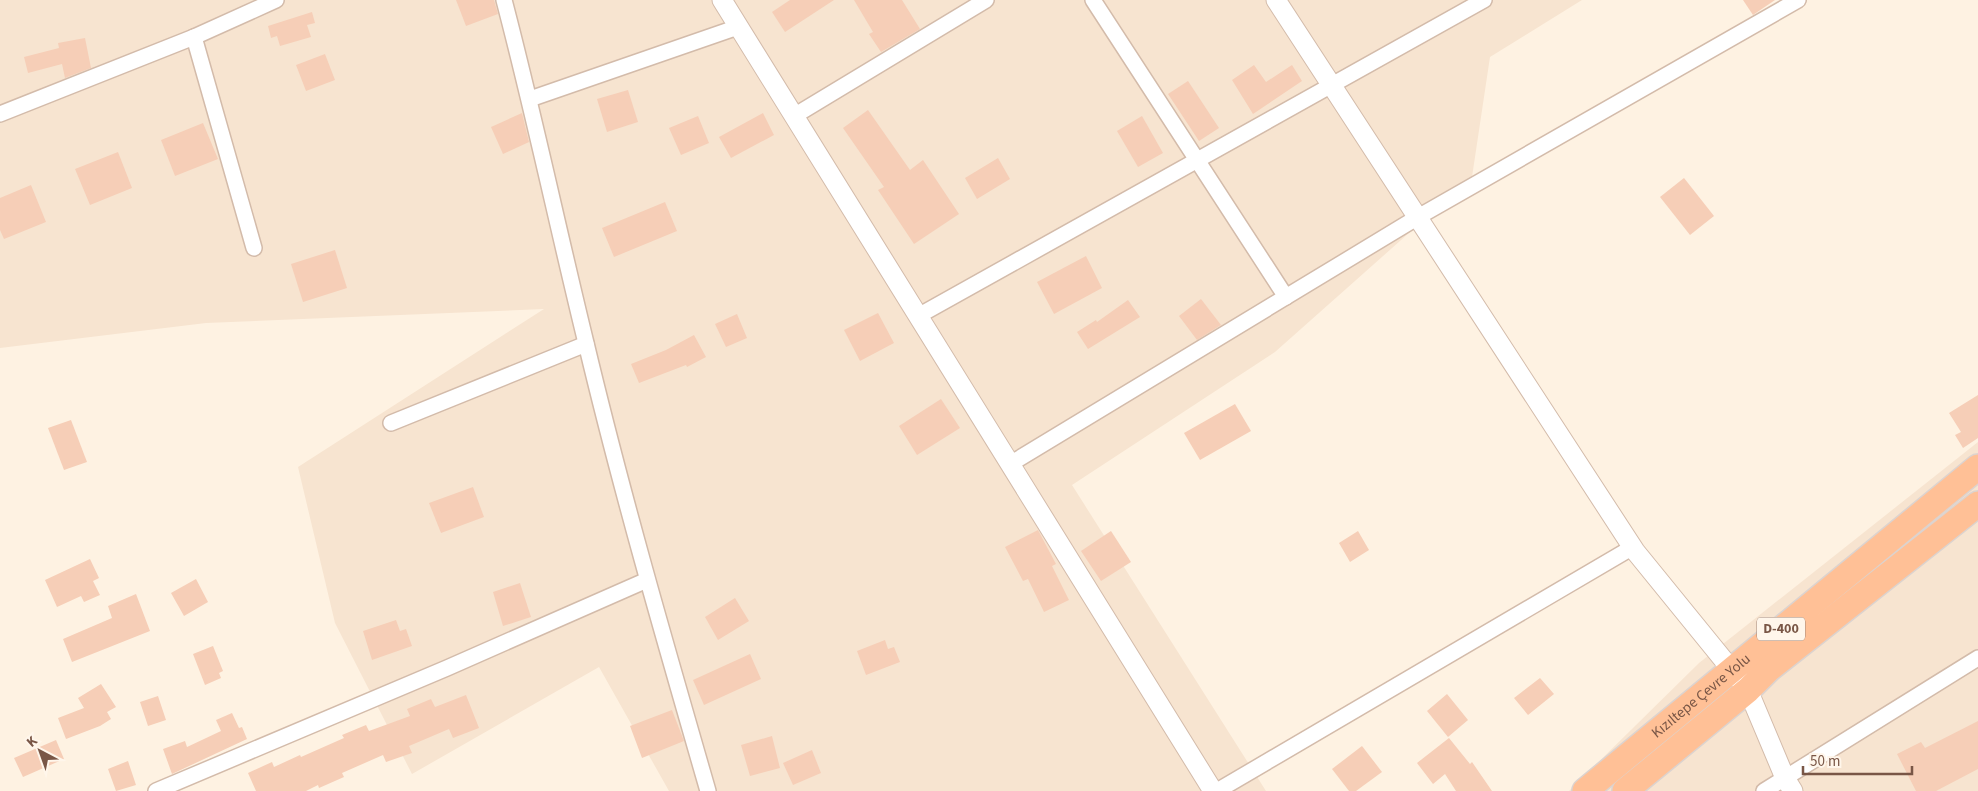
<svg xmlns="http://www.w3.org/2000/svg" width="1978" height="791" font-family="'Source Sans 3',sans-serif">
	<style>
		.residential { fill: #f7e4d0 }
		.building { fill: #f6ceb7 }
		.lines { fill: none; stroke-linecap: round; stroke-linejoin: round }
		.minor-casing { stroke: #d3bbaa; stroke-width: 18 }
		.tertiary-casing { stroke: #d3bbaa; stroke-width: 21 }
		.trunk-casing { stroke: #dcd3cf; stroke-width: 28 }
		.minor { stroke: #fff; stroke-width: 15 }
		.tertiary { stroke: #fff; stroke-width: 19 }
		.trunk { stroke: #ffc096; stroke-width: 25 }
		.labels { text-anchor: middle; dominant-baseline: central; stroke-width: 4; stroke-linejoin: round; paint-order: stroke }
		.shield { fill: #fff6eb; stroke: #a18678; stroke-width: 1 }
		.shield-label { font-size: 14px; font-weight: bold; fill: #795646 }
		.street-label { font-size: 15px; fill: #795646; stroke: #fff6eb }
	</style>
	<rect width="100%" height="100%" fill="#fef2e2"/>
	<g class="residential">
		<polygon points="0,0 1582,0 1490,57 1472,177 1275,352 1072,485 1266,791 669,791 599,667 412,774 335,623 298,467 544,309 206,323 0,348"/>
		<polygon points="1978,442 1978,791 1569,791 1699,663"/>
	</g>
	<g class="building">
		<polygon points="456,0 494,0 498,14 466,26"/>
		<polygon points="790,0 834,0 785,32 772,12"/>
		<polygon points="854,0 902,0 920,29 881,52 869,34 873,32"/>
		<polygon points="1743,0 1775,0 1753,15"/>
		<polygon points="312,12 315,23 307,25 311,37 280,46 277,36 271,38 268,26"/>
		<polygon points="85,38 91,68 65,78 62,64 28,73 24,57 59,48 58,43"/>
		<polygon points="325,54 335,80 306,91 296,65"/>
		<polygon points="1254,65 1266,82 1292,65 1302,81 1253,114 1232,80"/>
		<polygon points="1188,81 1219,128 1199,141 1168,94"/>
		<polygon points="628,90 638,122 607,132 597,99"/>
		<polygon points="868,110 910,170 923,160 959,214 914,244 878,190 884,187 843,128"/>
		<polygon points="522,113 529,142 503,154 491,127"/>
		<polygon points="763,113 774,135 731,158 719,137"/>
		<polygon points="698,116 709,143 681,155 669,128"/>
		<polygon points="1142,116 1163,153 1138,167 1117,131"/>
		<polygon points="203,123 218,159 175,176 161,140"/>
		<polygon points="118,152 132,188 90,205 75,169"/>
		<polygon points="998,158 1010,179 977,199 965,178"/>
		<polygon points="1684,178 1714,216 1690,235 1660,197"/>
		<polygon points="31,185 46,222 4,239 0,230 0,198"/>
		<polygon points="665,202 677,231 614,257 602,228"/>
		<polygon points="335,250 347,288 303,302 291,264"/>
		<polygon points="1086,256 1102,288 1054,314 1037,282"/>
		<polygon points="1201,299 1221,325 1197,340 1179,316"/>
		<polygon points="1128,300 1140,317 1088,349 1077,332 1096,320 1097,322"/>
		<polygon points="878,313 894,343 860,361 844,330"/>
		<polygon points="737,314 747,338 726,347 715,324"/>
		<polygon points="694,335 706,357 687,367 686,365 639,383 631,364 666,350"/>
		<polygon points="1978,395 1978,438 1963,448 1955,435 1961,432 1949,413"/>
		<polygon points="941,399 960,428 917,455 899,426"/>
		<polygon points="1235,404 1251,431 1200,460 1184,433"/>
		<polygon points="71,420 87,462 64,470 48,428"/>
		<polygon points="473,487 484,517 441,533 429,503"/>
		<polygon points="1038,530 1056,564 1052,566 1069,600 1044,612 1028,579 1023,581 1005,547"/>
		<polygon points="1111,531 1131,562 1101,581 1081,551"/>
		<polygon points="1358,531 1369,550 1350,562 1339,543"/>
		<polygon points="90,559 99,578 93,581 100,595 84,602 81,596 57,607 45,580"/>
		<polygon points="196,579 208,602 184,616 171,593"/>
		<polygon points="520,583 531,617 503,626 493,592"/>
		<polygon points="136,594 150,631 72,662 63,639 112,618 108,606"/>
		<polygon points="735,598 749,621 718,640 705,617"/>
		<polygon points="396,620 400,631 406,629 412,646 372,660 363,631"/>
		<polygon points="885,640 888,649 894,647 900,662 866,675 857,651"/>
		<polygon points="213,646 223,671 219,673 221,678 205,685 193,654"/>
		<polygon points="750,654 761,679 704,705 693,680"/>
		<polygon points="1540,678 1554,694 1528,715 1514,698"/>
		<polygon points="101,684 116,707 107,712 111,719 100,726 66,739 58,718 84,708 78,698"/>
		<polygon points="1447,694 1468,720 1448,737 1427,711"/>
		<polygon points="466,695 479,728 453,738 449,729 409,746 412,753 386,762 383,755 342,773 344,777 319,788 318,785 306,791 256,791 248,773 272,762 274,767 300,755 301,757 344,738 342,735 366,725 369,731 410,716 407,709 431,699 435,707"/>
		<polygon points="158,696 166,720 148,726 140,702"/>
		<polygon points="672,710 684,741 642,758 630,726"/>
		<polygon points="232,713 239,728 242,727 247,739 172,774 163,749 185,741 187,747 221,731 216,720"/>
		<polygon points="1978,721 1978,769 1936,791 1916,791 1897,754 1921,742 1925,748"/>
		<polygon points="772,736 780,768 750,776 741,745"/>
		<polygon points="1449,738 1470,764 1472,762 1492,791 1456,791 1445,774 1433,784 1417,763"/>
		<polygon points="56,740 64,759 23,777 14,758"/>
		<polygon points="1362,746 1382,772 1356,791 1349,791 1332,769"/>
		<polygon points="812,750 821,773 793,785 783,763"/>
		<polygon points="128,761 136,785 116,791 108,769"/>
	</g>
	<g class="lines">
		<defs>
			<g id="minor">
				<path d="M 504,0 C 534,114 558,229 586,343 C 622,494 665,642 708,791"/>
				<polyline points="1093,0 1286,297"/>
				<polyline points="194,37 254,248"/>
				<polyline points="530,99 738,27"/>
				<polyline points="0,114 194,37 276,0"/>
				<polyline points="794,116 986,0"/>
				<polyline points="918,316 1484,0"/>
				<polyline points="391,423 586,344"/>
				<polyline points="1010,464 1418,217 1798,0"/>
				<polyline points="156,791 447,668 647,580"/>
				<polyline points="1217,791 1633,547"/>
				<polyline points="1764,791 1978,658"/>
			</g>
			<g id="tertiary">
				<polyline points="722,0 1213,791"/>
				<polyline points="1276,0 1635,551 1748,690 1785,778 1793,791"/>
			</g>
			<g id="trunk">
				<path id="s1" d="M 1585,791 L 1978,467"/>
				<polyline points="1625,791 1748,690 1769,669 1978,504"/>
			</g>
		</defs>
		<use href="#minor" class="minor-casing"/>
		<use href="#tertiary" class="tertiary-casing"/>
		<use href="#trunk" class="trunk-casing"/>
		<use href="#minor" class="minor"/>
		<use href="#tertiary" class="tertiary"/>
		<use href="#trunk" class="trunk"/>
	</g>
	<g class="labels">
		<rect class="shield" x="1757" y="617.5" width="48" height="23" rx="4"/>
		<g class="shield-label">
			<text x="1781" y="629">D-400</text>
		</g>
		<g class="street-label">
			<text stroke="none"><textPath href="#s1" startOffset="150">Kızıltepe Çevre Yolu</textPath></text>
		</g>
	</g>
	<g transform="translate(40 751) rotate(319)" stroke="#fff6eb" stroke-width="4" paint-order="stroke">
	<path d="M0-4L9 19L0 12L-9 19Z" fill="#795646"/>
	<text y="-8" font-size="14" font-weight="bold" text-anchor="middle" fill="#795646">K</text>
	</g>
	<path d="M1803 766v8h109v-8" fill="none" stroke="#795646" stroke-width="2.5"/>
	<text x="1810" y="766" font-size="15" fill="#795646" stroke="#fff6eb" stroke-width="4" paint-order="stroke">50 m</text>
</svg>
